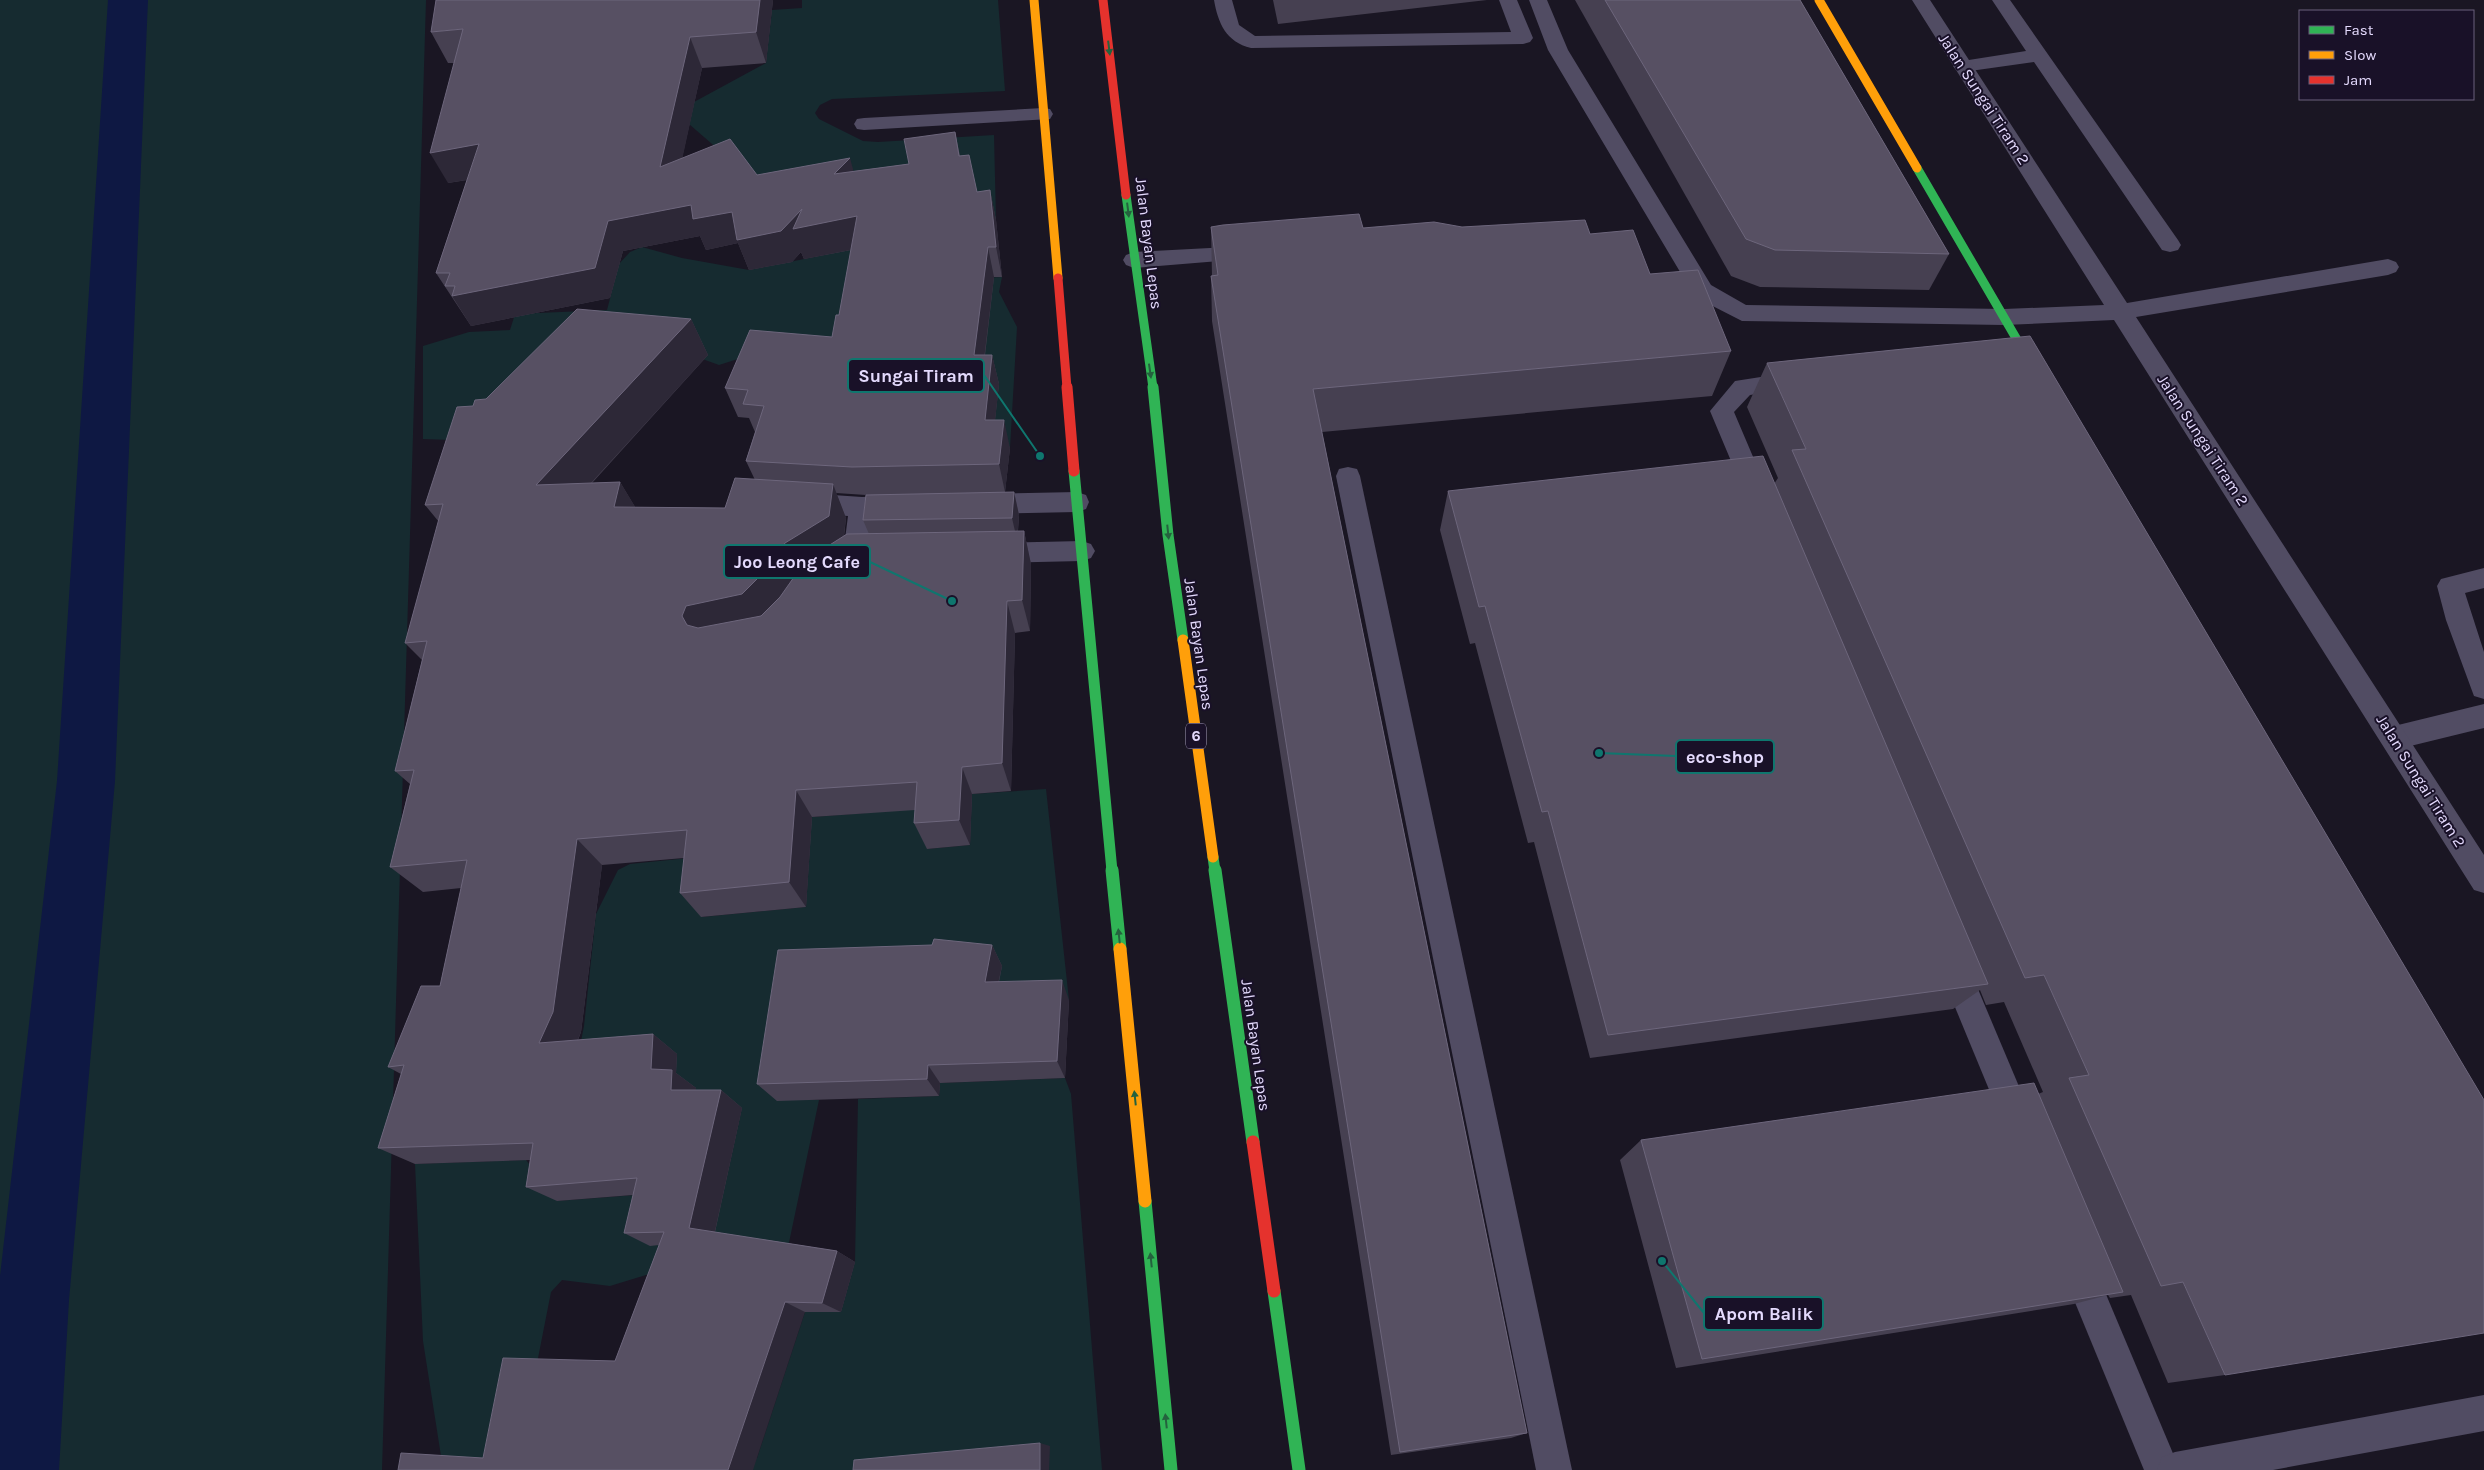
<svg xmlns="http://www.w3.org/2000/svg" width="2484" height="1470" font-family="Karla,sans-serif">
	<style>
		.green { fill: #162b30 }
		.lines { fill: none; stroke-linecap: round; stroke-linejoin: round }
		.canal { fill: #0e1843; fill-rule: evenodd }
		.lane { fill: #514c63; fill-rule: evenodd }
		.street { fill: #514c63; fill-rule: evenodd }
		.fast-far2 { stroke: #30b455; stroke-width: 9 }
		.fast-far1 { stroke: #30b455; stroke-width: 11 }
		.fast { stroke: #30b455; stroke-width: 13 }
		.slow-far2 { stroke: #ff9f0a; stroke-width: 9 }
		.slow-far1 { stroke: #ff9f0a; stroke-width: 11 }
		.slow { stroke: #ff9f0a; stroke-width: 13 }
		.jam-far2 { stroke: #e5322d; stroke-width: 9 }
		.jam-far1 { stroke: #e5322d; stroke-width: 11 }
		.jam { stroke: #e5322d; stroke-width: 13 }
		.wall { fill: #464051; fill-rule: evenodd }
		.shaded-wall { fill: #2d2837 }
		.building { fill: #575063; stroke: #6d667c }
		.oneway { fill: #24623e }
		.labels { text-anchor: middle; dominant-baseline: central; stroke-width: 4; stroke-linejoin: round; paint-order: stroke }
		.shield { fill: #191128; stroke: #a79ebd; stroke-width: 1 }
		.shield-label { font-size: 15px; font-weight: bold; fill: #e4dafd }
		.street-label { font-size: 16px; fill: #e4dafd; stroke: #191128 }
		.leader { fill: none; stroke: #0f766e; stroke-width: 2 }
		.callout-dot { fill: #0f766e; stroke: #191128; stroke-width: 2 }
		.callout { fill: #191128; stroke: #0f766e; stroke-width: 2 }
		.callout-label { font-size: 18px; text-anchor: middle; font-weight: bold; fill: #e4dafd }
	</style>
	<rect width="100%" height="100%" fill="#1a1623"/>
	<g class="green">
		<polygon points="0,0 426,0 382,1470 0,1470"/>
		<polygon points="802,0 998,0 1005,91 832,99 820,105 815,113 819,119 863,141 878,142 994,135 996,220 860,284 1002,277 999,292 1017,327 1010,448 959,448 981,384 986,344 741,358 719,365 647,339 482,441 423,439 423,346 469,332 510,330 515,314 607,310 619,264 630,252 642,247 682,258 749,270 824,255 742,170 689,124 694,102 766,63 772,10 802,8"/>
		<polygon points="1046,789 1069,1000 996,993 1001,966 945,961 878,969 796,972 777,1100 819,1100 787,1252 714,1470 639,1470 647,1425 679,1425 691,1369 731,1369 761,1280 682,1264 610,1286 562,1280 551,1292 518,1460 441,1456 423,1341 415,1164 526,1160 557,1201 662,1193 651,1245 695,1244 705,1203 721,1204 742,1108 695,1107 695,1088 676,1087 676,1054 577,1061 584,1026 596,914 618,870 630,864 708,856 702,917 806,907 810,847 721,856 724,810 773,807 773,820 866,813 867,803 929,799 927,849 970,845 972,794"/>
		<polygon points="1065,1078 1071,1094 1102,1470 1049,1470 1049,1446 872,1470 730,1470 734,1460 757,1458 805,1312 841,1312 855,1262 858,1099 939,1096 940,1083"/>
	</g>
	<g class="lines">
		<polygon class="canal" points="108,0 148,0 115,781 69,1300 59,1470 0,1470 0,1276 57,781"/>
		<g class="lane">
			<path d="M 1214,0 L 1232,0 L 1239,25 L 1255,36 L 1511,32 L 1499,0 L 1517,0 L 1533,38 L 1530,42 L 1523,44 L 1251,48 C 1226,42 1218,23 1214,0 Z"/>
			<polygon points="1529,0 1547,0 1568,50 1711,285 1746,305 2004,309 2012,311 2015,317 2012,323 2004,325 1742,321 1695,297 1548,50"/>
			<polygon points="1992,0 2010,0 2178,240 2181,245 2178,250 2170,252 2162,250 2034,62 1963,72 1956,70 1953,66 1956,62 2026,51"/>
			<polygon points="1043,108 1050,109 1053,114 1050,119 864,130 857,129 854,124 857,119 864,118"/>
			<polygon points="1248,246 1256,248 1259,253 1256,258 1134,268 1126,265 1123,260 1126,255 1134,252"/>
			<polygon points="1793,372 1801,375 1805,381 1801,387 1750,395 1734,412 1768,492 1765,499 1756,502 1747,499 1710,411 1735,381"/>
			<polygon points="1077,492 1086,495 1089,502 1086,509 1077,512 979,514 970,511 967,504 970,497 979,494"/>
			<polygon points="804,493 862,497 901,496 910,499 913,506 910,513 901,516 873,516 869,555 865,562 856,565 847,562 843,555 848,516 804,513 795,510 792,503 795,496"/>
			<polygon points="1082,541 1091,544 1095,551 1091,558 1082,561 991,563 982,560 978,553 982,546 991,543"/>
			<polygon points="2484,568 2484,588 2465,593 2484,652 2484,699 2474,696 2471,688 2446,620 2437,586 2441,579"/>
			<polygon points="2484,704 2484,728 2394,750 2384,746 2380,738 2384,730 2394,726"/>
			<polygon points="1953,952 1964,956 2034,1122 2029,1133 2018,1138 2007,1133 1938,966 1942,956"/>
			<polygon points="2077,1249 2089,1254 2180,1470 2144,1470 2060,1266 2065,1254"/>
		</g>
		<g class="street">
			<polygon points="1912,0 1930,0 2127,303 2388,259 2396,262 2399,267 2396,272 2388,275 2136,317 2484,855 2484,893 2474,890 2114,320 2004,325 1996,323 1993,317 1996,311 2004,309 2104,305"/>
			<polygon points="1348,467 1357,469 1360,476 1572,1470 1536,1470 1336,476 1339,469"/>
			<polygon points="2484,1395 2484,1431 2273,1470 2157,1470 2162,1457 2175,1452"/>
		</g>
		<g class="fast-far2">
			<polyline points="1917,168 2034,369"/>
			<polyline points="1126,195 1153,388"/>
		</g>
		<g class="fast-far1">
			<polyline points="1153,387 1168,535 1183,640"/>
			<polyline points="1074,471 1112,871"/>
			<polyline points="1213,857 1215,871"/>
		</g>
		<g class="fast">
			<polyline points="1112,870 1120,949"/>
			<polyline points="1215,870 1253,1142"/>
			<polyline points="1145,1201 1171,1470"/>
			<polyline points="1274,1291 1299,1470"/>
		</g>
		<g class="slow-far2">
			<polyline points="1034,0 1058,278"/>
			<polyline points="1819,0 1917,168"/>
		</g>
		<polyline class="slow-far1" points="1183,640 1213,857"/>
		<polyline class="slow" points="1120,949 1145,1201"/>
		<g class="jam-far2">
			<polyline points="1103,0 1126,195"/>
			<polyline points="1058,278 1067,388"/>
		</g>
		<polyline class="jam-far1" points="1067,387 1074,471"/>
		<polyline class="jam" points="1253,1142 1274,1291"/>
	</g>
	<g class="wall">
		<path d="M 773,0 L 766,63 L 702,68 L 682,158 L 757,175 L 854,171 L 909,164 L 955,132 L 960,156 L 977,192 L 990,190 L 996,220 L 1002,277 L 994,277 L 985,355 L 992,355 L 999,384 L 995,420 L 1010,448 L 1005,492 L 1014,492 L 1019,515 L 1018,531 L 1024,531 L 1031,564 L 1030,631 L 1015,633 L 1011,791 L 972,794 L 970,845 L 927,849 L 914,823 L 915,810 L 812,817 L 806,907 L 701,917 L 680,893 L 684,858 L 602,865 L 581,1032 L 578,1040 L 653,1034 L 677,1054 L 676,1073 L 696,1088 L 695,1090 L 721,1090 L 742,1108 L 715,1232 L 837,1251 L 855,1262 L 841,1312 L 805,1312 L 483,1458 L 615,1361 L 659,1245 L 650,1246 L 624,1233 L 633,1195 L 557,1201 L 526,1187 L 530,1160 L 415,1164 L 378,1148 L 401,1074 L 388,1067 L 440,986 L 461,888 L 423,892 L 390,867 L 410,784 L 395,771 L 422,660 L 405,643 L 439,522 L 425,505 L 473,406 L 486,399 L 691,319 L 708,355 L 592,483 L 620,482 L 635,507 L 725,508 L 755,480 L 746,461 L 755,432 L 749,418 L 738,417 L 725,388 L 832,337 L 839,315 L 851,250 L 804,259 L 801,252 L 792,262 L 749,270 L 738,243 L 706,250 L 700,236 L 623,251 L 610,298 L 471,326 L 436,273 L 467,180 L 448,183 L 454,63 L 448,63 L 431,32 ZM 836,493 L 866,495 L 863,520 L 869,534 L 844,537 L 846,518 Z"/>
		<polygon points="1273,0 1487,0 1278,24"/>
		<polygon points="1575,0 1800,0 1949,254 1929,290 1760,287 1731,276"/>
		<polygon points="1211,227 1363,228 1462,227 1590,234 1650,274 1731,351 1712,396 1322,432 1527,1433 1511,1438 1391,1455 1212,321 1211,276 1212,276"/>
		<polygon points="1767,363 2225,1375 2168,1383 2131,1295 2110,1298 2108,1295 2074,1304 1676,1368 1620,1160 1641,1140 2038,1094 2043,1092 2004,1002 1986,1005 1980,990 1953,1009 1590,1058 1534,842 1528,843 1475,643 1470,644 1440,530 1448,491 1774,484 1778,478 1747,407"/>
		<polygon points="992,945 1002,966 999,982 1069,1000 1065,1078 940,1083 939,1096 777,1101 757,1084"/>
	</g>
	<g class="shaded-wall">
		<polygon points="760,0 773,0 766,63 756,32"/>
		<polygon points="690,37 702,68 674,197 660,167"/>
		<polygon points="479,144 496,175 448,183 430,153"/>
		<polygon points="850,158 858,188 834,174"/>
		<polygon points="990,190 996,220 1002,277 996,247"/>
		<polygon points="691,205 732,212 802,209 857,216 866,247 804,259 801,252 792,262 749,270 738,243 706,250 700,236 623,251 610,298 471,326 452,296 608,221"/>
		<polygon points="988,247 994,277 981,384 974,355"/>
		<polygon points="691,319 708,355 559,518 536,485"/>
		<polygon points="992,355 999,384 992,448 985,420"/>
		<polygon points="1004,420 1010,448 1005,492 999,464"/>
		<polygon points="620,482 640,515 614,507"/>
		<polygon points="833,484 846,518 842,549 775,610 705,637 687,625 682,616 686,606 785,543"/>
		<polygon points="1014,492 1019,515 1017,540 1012,518"/>
		<polygon points="1024,531 1031,564 1030,631 1022,600"/>
		<polygon points="1007,601 1015,633 1011,791 1002,763"/>
		<polygon points="962,767 972,794 970,845 959,820"/>
		<polygon points="796,790 812,817 806,907 789,882"/>
		<polygon points="577,839 602,865 581,1032 568,1062 539,1043"/>
		<polygon points="992,945 1002,966 994,1002 985,982"/>
		<polygon points="1062,980 1069,1000 1065,1078 1057,1061"/>
		<polygon points="653,1034 677,1054 676,1073 696,1088 695,1107 671,1090 651,1069"/>
		<polygon points="928,1065 940,1083 939,1096 927,1079"/>
		<polygon points="721,1090 742,1108 713,1240 689,1228"/>
		<polygon points="837,1251 855,1262 841,1312 822,1303"/>
		<polygon points="785,1302 805,1312 753,1470 728,1470"/>
		<polygon points="1040,1443 1050,1446 1049,1470 1040,1470"/>
	</g>
	<g class="building">
		<polygon points="436,0 760,0 756,32 690,37 660,167 730,139 757,175 850,158 834,174 909,164 904,139 955,132 959,156 969,155 977,192 990,190 996,247 988,247 974,355 992,355 985,420 1004,420 999,464 852,467 746,461 764,406 743,404 748,390 725,388 750,330 832,337 836,315 839,315 857,216 793,229 802,209 781,231 737,240 732,212 693,219 691,205 608,221 595,268 452,296 455,286 445,286 450,273 436,273 479,144 430,153 463,29 431,32"/>
		<polygon points="1605,0 1800,0 1949,254 1775,250 1746,239"/>
		<polygon points="1359,214 1363,228 1434,222 1462,227 1585,220 1590,234 1633,230 1650,274 1698,270 1731,351 1313,389 1527,1433 1400,1452 1211,276 1218,275 1211,227 1223,225"/>
		<polygon points="577,309 691,319 536,485 620,482 614,507 725,508 735,478 833,484 829,516 785,543 758,578 742,594 686,606 682,616 687,625 698,628 761,616 780,597 806,560 847,534 1024,531 1022,600 1007,601 1002,763 962,767 959,820 914,823 917,782 796,790 789,882 680,893 687,830 577,839 553,1012 539,1043 653,1034 651,1069 672,1070 671,1090 721,1090 689,1228 837,1251 822,1303 785,1302 728,1470 398,1470 401,1453 483,1458 503,1358 615,1361 664,1232 624,1233 637,1178 526,1187 533,1143 378,1148 404,1065 388,1067 421,986 440,986 467,860 390,867 414,770 395,771 427,641 405,643 443,504 425,505 457,407 473,406 475,400 486,399"/>
		<polygon points="2030,336 2484,1100 2484,1333 2225,1375 2183,1282 2161,1286 2069,1078 2089,1075 2044,975 2025,978 1792,450 1806,449 1767,363"/>
		<polygon points="1763,456 1988,984 1608,1035 1548,811 1542,812 1485,606 1479,607 1448,491"/>
		<polygon points="1014,492 1012,518 863,520 866,495"/>
		<polygon points="934,939 992,945 985,982 1062,980 1057,1061 928,1065 927,1079 757,1084 778,950 932,945"/>
		<polygon points="2034,1083 2123,1292 1702,1359 1641,1140"/>
		<polygon points="1040,1443 1040,1470 853,1470 854,1460"/>
	</g>
	<defs><path id="oneway-solid" d="M-6-.8H1V-3.2L6.5 0L1 3.2V.8H-6Z" transform="scale(1.25)"/></defs>
	<g class="oneway">
		<use href="#oneway-solid" transform="translate(1109 48) rotate(83)"/>
		<use href="#oneway-solid" transform="translate(1128 210) rotate(83)"/>
		<use href="#oneway-solid" transform="translate(1150 371) rotate(82)"/>
		<use href="#oneway-solid" transform="translate(1168 532) rotate(84)"/>
		<use href="#oneway-solid" transform="translate(1119 936) rotate(-96)"/>
		<use href="#oneway-solid" transform="translate(1135 1098) rotate(-96)"/>
		<use href="#oneway-solid" transform="translate(1151 1260) rotate(-96)"/>
		<use href="#oneway-solid" transform="translate(1166 1421) rotate(-96)"/>
	</g>
	<g class="labels">
		<rect class="shield" x="1186" y="723.5" width="20" height="25" rx="4"/>
		<g class="shield-label">
			<text x="1196" y="736">6</text>
		</g>
		<g class="street-label">
			<text transform="translate(1984 99) rotate(57)">Jalan Sungai Tiram 2</text>
			<text transform="translate(1149 243) rotate(83)">Jalan Bayan Lepas</text>
			<text transform="translate(2203 440) rotate(57)">Jalan Sungai Tiram 2</text>
			<text transform="translate(1199 644) rotate(82)">Jalan Bayan Lepas</text>
			<text transform="translate(2421 781) rotate(58)">Jalan Sungai Tiram 2</text>
			<text transform="translate(1256 1045) rotate(82)">Jalan Bayan Lepas</text>
		</g>
	</g>
	<path class="leader" d="M1040 456L984 375M952 601L870 562M1599 753L1676 756M1662 1261L1704 1313"/>
	<g class="callout-dot">
		<circle cx="1040" cy="456" r="5"/>
		<circle cx="952" cy="601" r="5"/>
		<circle cx="1599" cy="753" r="5"/>
		<circle cx="1662" cy="1261" r="5"/>
	</g>
	<g class="callout">
		<rect x="848" y="359" width="136" height="33" rx="5"/>
		<rect x="724" y="545" width="146" height="33" rx="5"/>
		<rect x="1676" y="740" width="98" height="33" rx="5"/>
		<rect x="1704" y="1297" width="119" height="33" rx="5"/>
	</g>
	<g class="callout-label">
		<text x="916" y="382">Sungai Tiram</text>
		<text x="797" y="568">Joo Leong Cafe</text>
		<text x="1725" y="763">eco-shop</text>
		<text x="1764" y="1320">Apom Balik</text>
	</g>
	<rect x="2299" y="10" width="175" height="90" fill="#191128" stroke="#6a617d"/>
	<rect x="2309" y="26" width="25" height="8" fill="#30b455" stroke="#6a617d"/>
	<text x="2344" y="35" font-size="15" fill="#e4dafd">Fast</text>
	<rect x="2309" y="51" width="25" height="8" fill="#ff9f0a" stroke="#6a617d"/>
	<text x="2344" y="60" font-size="15" fill="#e4dafd">Slow</text>
	<rect x="2309" y="76" width="25" height="8" fill="#e5322d" stroke="#6a617d"/>
	<text x="2344" y="85" font-size="15" fill="#e4dafd">Jam</text>
</svg>
